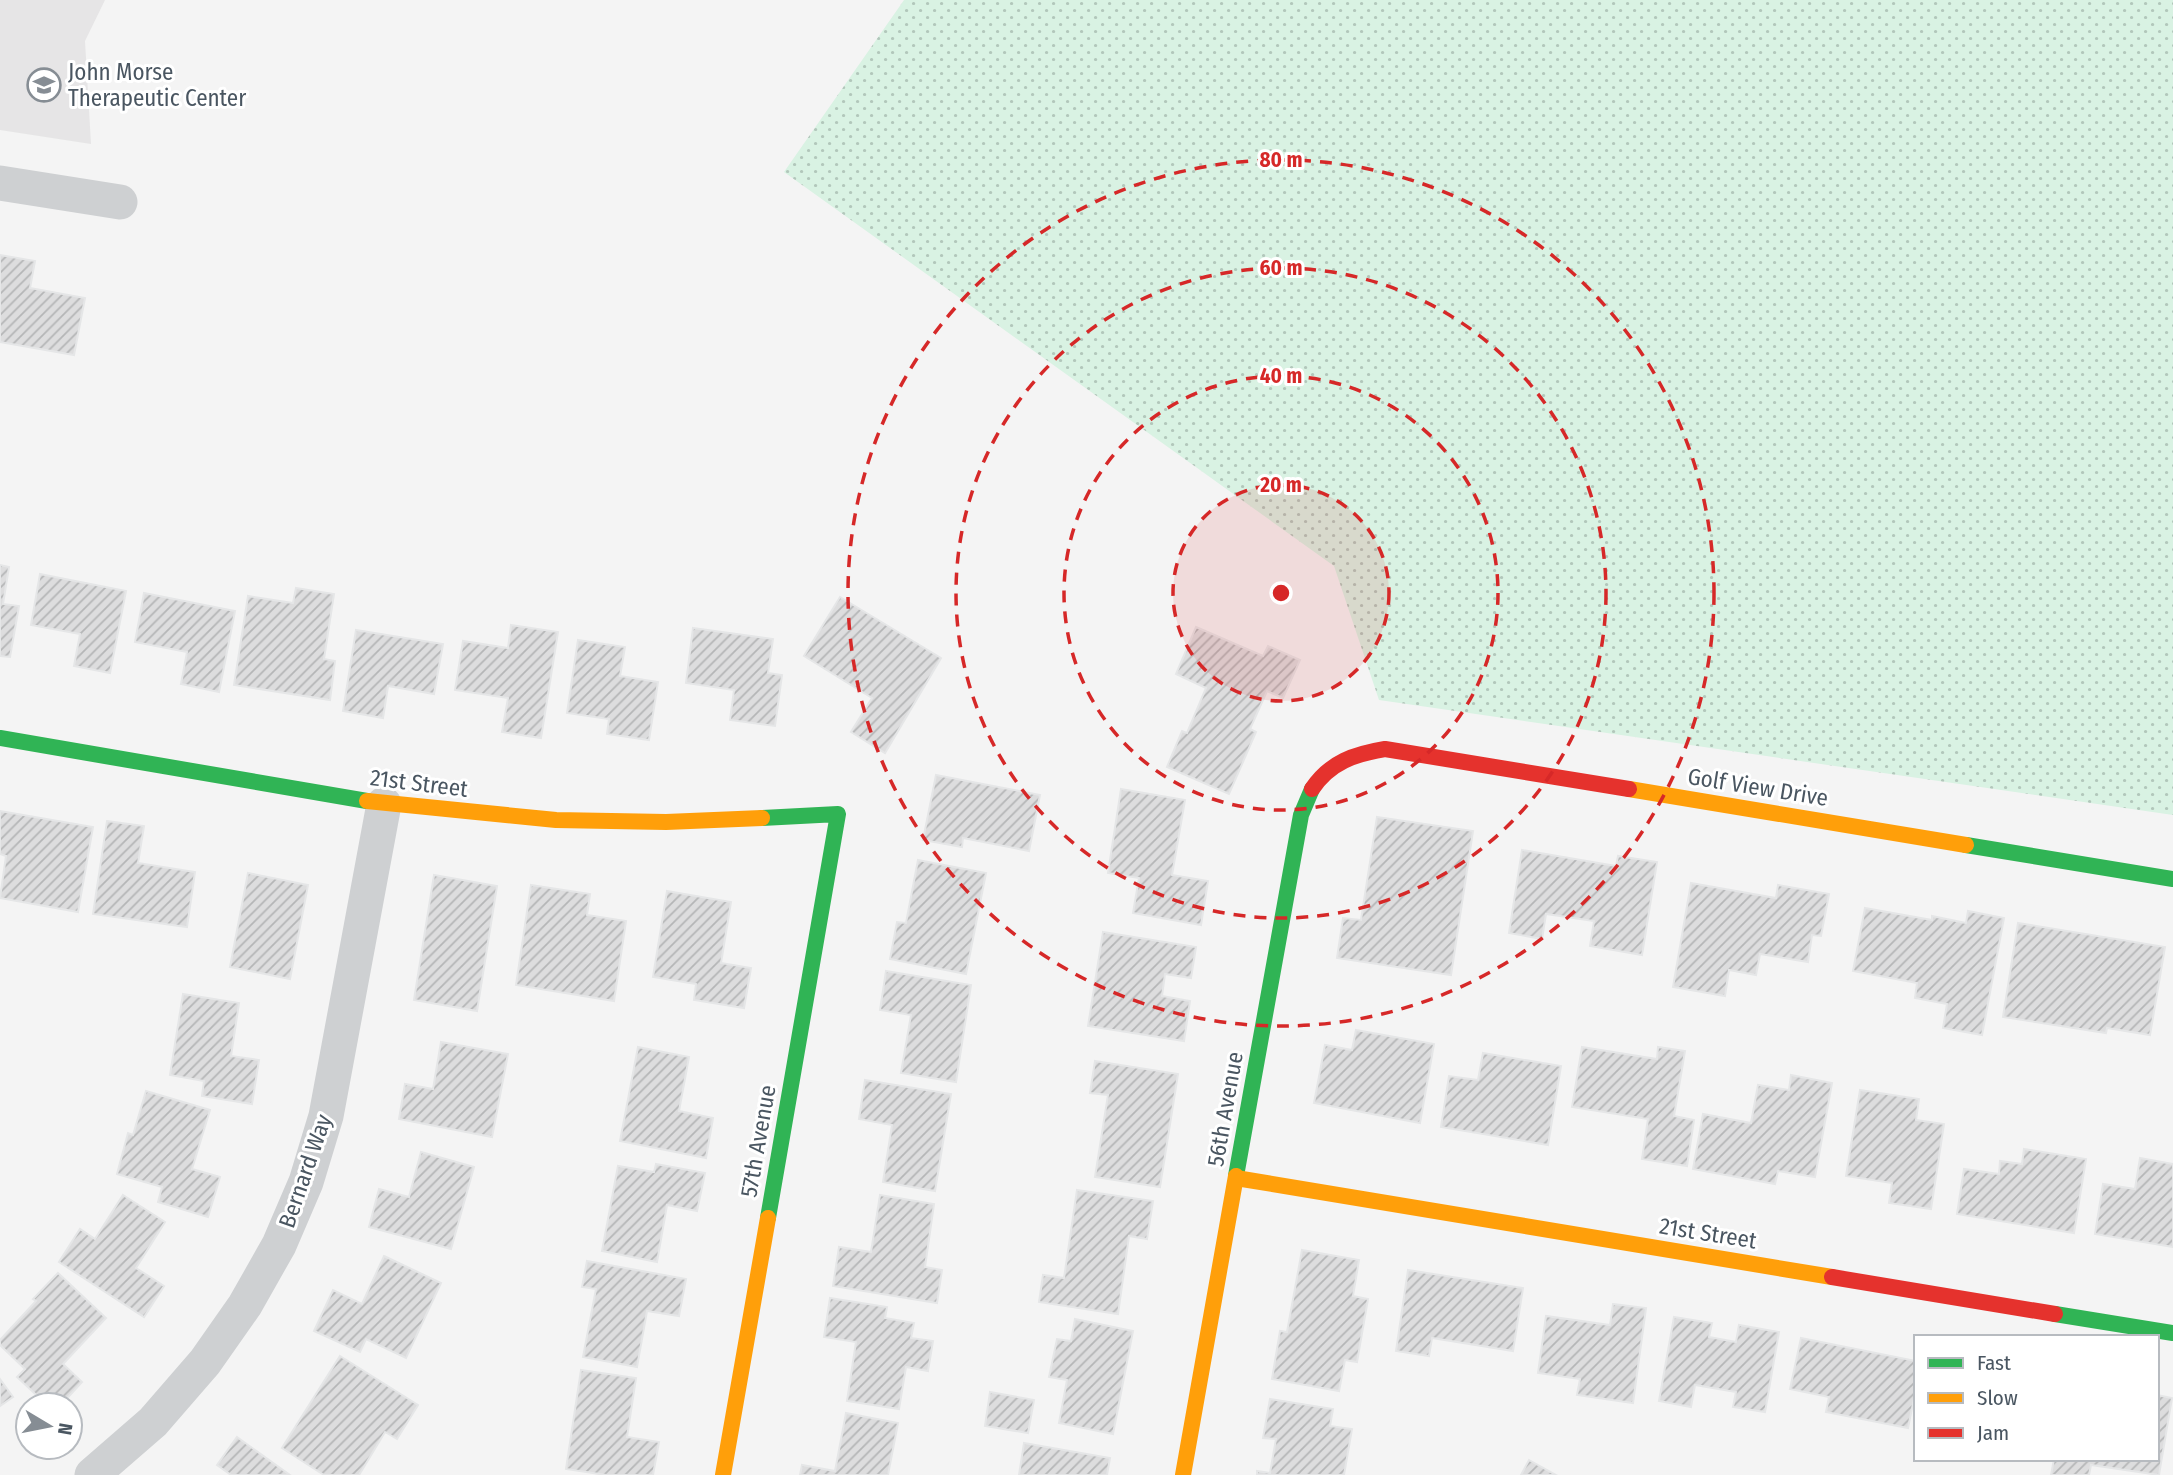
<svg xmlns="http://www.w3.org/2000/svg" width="2173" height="1475" font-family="'Fira Sans Condensed',sans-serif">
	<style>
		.education { fill: #e6e5e6 }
		.grass { fill: url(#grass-dots) }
		.building { fill: url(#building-hatch); stroke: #e5e6e7; stroke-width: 2 }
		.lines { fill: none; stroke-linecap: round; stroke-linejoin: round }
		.street { stroke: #ced0d2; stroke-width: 35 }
		.fast { stroke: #30b455; stroke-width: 16 }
		.slow { stroke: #ff9f0a; stroke-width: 16 }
		.jam { stroke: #e5322d; stroke-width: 16 }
		.ring { fill: none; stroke: #d62828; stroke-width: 3.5; stroke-dasharray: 12 9 }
		.labels { text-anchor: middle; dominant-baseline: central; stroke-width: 6; stroke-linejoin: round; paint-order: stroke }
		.poi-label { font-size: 23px; fill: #4a5661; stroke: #fff; text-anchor: start }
		.street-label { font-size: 23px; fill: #4a5661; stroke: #fff }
		.centre { fill: #d62828; stroke: #fff; stroke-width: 3.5 }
		.ring-label { font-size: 21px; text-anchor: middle; font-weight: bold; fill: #d62828; stroke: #fff; stroke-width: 6; stroke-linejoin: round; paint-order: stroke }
	</style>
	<defs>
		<pattern id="grass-dots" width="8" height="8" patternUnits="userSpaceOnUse" patternTransform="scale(1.75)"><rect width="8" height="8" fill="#d9f2e3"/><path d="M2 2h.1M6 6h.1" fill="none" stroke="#b2c7bb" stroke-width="1.8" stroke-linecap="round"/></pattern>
		<pattern id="building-hatch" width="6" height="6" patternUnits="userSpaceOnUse" patternTransform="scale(1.75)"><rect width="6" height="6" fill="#ddddde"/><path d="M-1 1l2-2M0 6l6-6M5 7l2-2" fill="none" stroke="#b5b6b7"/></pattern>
	</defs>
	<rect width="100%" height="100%" fill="#f4f4f4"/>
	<polygon class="education" points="0,0 105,0 85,41 91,144 0,130"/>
	<polygon class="grass" points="904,0 2173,0 2173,815 1379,700 1334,566 784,172"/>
	<g class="building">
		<polygon points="0,255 35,261 30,288 85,298 74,355 0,342"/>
		<polygon points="0,565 9,567 3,604 19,606 10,657 0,656"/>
		<polygon points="40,574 126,591 110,673 74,666 80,634 31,625"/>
		<polygon points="296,588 334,594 324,659 335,661 330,700 234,685 248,596 293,603"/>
		<polygon points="144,593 235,611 219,692 181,684 187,652 135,642"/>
		<polygon points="840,597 941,658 885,753 851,732 872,698 804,656"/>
		<polygon points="511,625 558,632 541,738 502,732 508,698 455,690 463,641 508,648"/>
		<polygon points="1196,627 1263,656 1268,646 1300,660 1283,698 1267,691 1250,729 1256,732 1229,794 1167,767 1182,731 1187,733 1206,688 1176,674"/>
		<polygon points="693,628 773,639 768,673 782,675 775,726 730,720 734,690 686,683"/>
		<polygon points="356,630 443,644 434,694 388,686 383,718 343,711"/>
		<polygon points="578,640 625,647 620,676 658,682 649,740 607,734 609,719 567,713"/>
		<polygon points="936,775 1040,795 1029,851 963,838 962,847 923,840"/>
		<polygon points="1121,789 1185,800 1172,875 1208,881 1201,925 1133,913 1139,878 1108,873"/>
		<polygon points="0,811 93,827 78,912 0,898 6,856 0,854"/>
		<polygon points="1377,817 1473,831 1451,975 1337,958 1343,918 1361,920"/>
		<polygon points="107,821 144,826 138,863 195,872 187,927 93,914"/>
		<polygon points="1522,850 1616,866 1618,856 1657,862 1642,955 1590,946 1594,921 1546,914 1542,939 1509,933"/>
		<polygon points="918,860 986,873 966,974 890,959 897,922 906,923"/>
		<polygon points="248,873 308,885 290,979 230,967"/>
		<polygon points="434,875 497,886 477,1011 414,1000"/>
		<polygon points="1691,883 1776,898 1778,885 1829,894 1821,936 1812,935 1808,962 1760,954 1756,975 1729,970 1725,996 1673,987"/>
		<polygon points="531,885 590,894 587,915 626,921 614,1001 516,985"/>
		<polygon points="667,891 731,902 721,963 751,968 744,1008 694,1000 696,984 653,977"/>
		<polygon points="1865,908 1932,920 1932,916 1966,923 1968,911 2004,918 1982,1035 1943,1028 1947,1004 1915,998 1917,983 1853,971"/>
		<polygon points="2018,923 2165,947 2150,1035 2107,1028 2106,1033 2003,1017"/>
		<polygon points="1103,932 1196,947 1191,978 1165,974 1162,996 1190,1001 1184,1041 1088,1026"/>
		<polygon points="886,971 971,985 956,1082 901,1073 911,1015 880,1010"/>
		<polygon points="183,994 239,1003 231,1056 259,1060 252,1104 202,1096 204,1081 170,1075"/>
		<polygon points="1356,1030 1434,1044 1420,1123 1314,1103 1325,1045 1352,1050"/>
		<polygon points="441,1042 508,1054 492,1137 399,1119 405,1084 433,1089"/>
		<polygon points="638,1047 689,1057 679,1111 713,1118 706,1158 620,1141"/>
		<polygon points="1582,1047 1657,1059 1658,1047 1685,1051 1674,1116 1694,1120 1687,1166 1642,1159 1648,1119 1572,1107"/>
		<polygon points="1483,1053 1561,1066 1548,1145 1441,1127 1449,1076 1478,1080"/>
		<polygon points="1095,1061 1178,1074 1160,1187 1095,1177 1108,1095 1090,1093"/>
		<polygon points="1791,1075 1832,1083 1815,1177 1778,1171 1775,1184 1693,1169 1703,1114 1751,1123 1758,1085 1789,1090"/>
		<polygon points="865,1080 951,1094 935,1191 883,1182 892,1125 859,1119"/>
		<polygon points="1860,1090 1919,1099 1916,1120 1944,1124 1931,1209 1889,1203 1892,1183 1846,1176"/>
		<polygon points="146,1091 210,1110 192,1169 220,1177 208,1217 158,1202 162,1187 117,1174 128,1133 133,1135"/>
		<polygon points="2024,1149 2086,1159 2074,1233 1957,1214 1964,1169 1999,1174 2000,1161 2022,1164"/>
		<polygon points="421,1152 474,1167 451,1249 369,1227 379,1189 409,1197"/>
		<polygon points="2140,1158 2173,1164 2173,1247 2095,1234 2103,1184 2135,1189"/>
		<polygon points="656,1164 705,1173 697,1211 667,1205 657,1262 602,1251 618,1166 654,1172"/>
		<polygon points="1077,1190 1153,1201 1147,1239 1129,1236 1118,1314 1039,1302 1043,1275 1064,1278"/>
		<polygon points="123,1195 165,1222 136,1268 164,1286 144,1317 59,1262 80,1229 95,1239"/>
		<polygon points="880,1195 934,1204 925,1267 942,1270 937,1303 833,1286 839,1247 871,1252"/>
		<polygon points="1302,1250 1359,1260 1353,1296 1368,1299 1357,1362 1345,1360 1339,1391 1272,1379 1280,1331 1287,1332"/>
		<polygon points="384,1256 441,1283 406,1358 366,1339 360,1352 314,1331 333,1290 362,1304"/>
		<polygon points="587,1261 686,1279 679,1316 647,1311 637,1367 583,1357 596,1289 582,1287"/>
		<polygon points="1408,1270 1523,1288 1513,1351 1432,1338 1429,1356 1396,1351"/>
		<polygon points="58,1273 106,1318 63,1364 82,1382 61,1405 47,1405 17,1377 25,1369 0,1345 0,1340 36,1301 33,1299"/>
		<polygon points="830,1298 887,1307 885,1318 914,1323 911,1338 933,1341 928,1371 906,1367 899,1409 847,1401 856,1342 824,1337"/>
		<polygon points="1613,1304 1646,1308 1633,1403 1577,1395 1580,1379 1538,1373 1546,1316 1610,1325"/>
		<polygon points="1674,1317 1712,1323 1709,1337 1736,1342 1739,1325 1779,1332 1765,1412 1733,1407 1736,1392 1695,1385 1691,1407 1659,1401"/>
		<polygon points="1075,1319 1133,1331 1113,1434 1059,1423 1067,1380 1049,1377 1057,1339 1071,1341"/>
		<polygon points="1801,1338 1916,1361 1916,1389 1908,1428 1826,1412 1829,1397 1790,1389"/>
		<polygon points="340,1356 418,1405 397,1439 385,1432 359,1475 324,1475 282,1448"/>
		<polygon points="581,1370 636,1378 627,1437 659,1442 653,1475 606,1475 566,1469"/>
		<polygon points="0,1379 13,1397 0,1406"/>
		<polygon points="990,1392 1034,1400 1028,1433 985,1426"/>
		<polygon points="2157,1395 2172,1398 2159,1475 2091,1465 2089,1475 2051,1475 2054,1459 2157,1459"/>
		<polygon points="1270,1399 1333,1409 1330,1426 1352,1429 1344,1475 1257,1475 1257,1471 1270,1473 1276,1439 1263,1438"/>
		<polygon points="846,1413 898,1423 888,1475 800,1475 802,1465 835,1471"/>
		<polygon points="237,1437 290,1475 231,1475 217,1465"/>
		<polygon points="1024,1443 1110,1458 1107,1475 1019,1475"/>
		<polygon points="1529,1460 1556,1475 1521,1475"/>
	</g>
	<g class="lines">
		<g class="street">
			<polyline points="0,183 120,202"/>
			<polyline points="92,1475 153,1422 205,1362 245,1305 279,1245 306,1182 326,1116 384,804"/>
		</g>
		<g class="fast">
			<polyline points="0,738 367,801"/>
			<polyline points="762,818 838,814 768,1218"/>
			<polyline points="1966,845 2173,879"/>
			<polyline points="1236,1176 1301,815 1312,789"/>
			<polyline points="2055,1314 2173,1333"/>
		</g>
		<g class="slow">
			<polyline points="1629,789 1966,845"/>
			<polyline points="367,801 556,820 666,822 762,818"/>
			<polyline points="1236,1178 1832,1277"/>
			<polyline points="723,1475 768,1218"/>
			<polyline points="1183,1475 1236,1176"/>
		</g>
		<g class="jam">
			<path d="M 1312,789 C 1330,762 1355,754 1385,749 L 1629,789"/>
			<polyline points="1832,1277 2055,1314"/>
		</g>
	</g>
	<circle cx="1281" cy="593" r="108" fill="#d62828" fill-opacity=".12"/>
	<g class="ring">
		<circle cx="1281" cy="593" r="108"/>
		<circle cx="1281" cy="593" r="217"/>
		<circle cx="1281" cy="593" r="325"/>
		<circle cx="1281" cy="593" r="433"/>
	</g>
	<defs>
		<symbol id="school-ring" viewBox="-11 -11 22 22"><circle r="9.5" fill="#fff" stroke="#868d94" stroke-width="1.5"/><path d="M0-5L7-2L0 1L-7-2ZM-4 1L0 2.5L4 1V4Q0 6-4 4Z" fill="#868d94"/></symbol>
	</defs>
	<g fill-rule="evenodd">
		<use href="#school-ring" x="25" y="66" width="38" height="38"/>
	</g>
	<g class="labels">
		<g class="poi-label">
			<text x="68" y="72">John Morse<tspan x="68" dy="26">Therapeutic Center</tspan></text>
		</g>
		<g class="street-label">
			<text transform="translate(419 783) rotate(7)">21st Street</text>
			<text transform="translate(1758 787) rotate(9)">Golf View Drive</text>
			<text transform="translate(1225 1109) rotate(-80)">56th Avenue</text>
			<text transform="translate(758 1141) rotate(-80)">57th Avenue</text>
			<text transform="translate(305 1171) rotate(-71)">Bernard Way</text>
			<text transform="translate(1708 1233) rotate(9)">21st Street</text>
		</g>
	</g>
	<circle cx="1281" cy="593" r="10" class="centre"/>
	<g class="ring-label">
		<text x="1281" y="167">80 m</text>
		<text x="1281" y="275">60 m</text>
		<text x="1281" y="383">40 m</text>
		<text x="1281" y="492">20 m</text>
	</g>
	<rect x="1914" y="1335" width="245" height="126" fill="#ffffff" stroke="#b7bbc0" stroke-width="2"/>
	<rect x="1928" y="1358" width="35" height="10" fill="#30b455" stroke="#b7bbc0" stroke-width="2"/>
	<text x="1977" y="1370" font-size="21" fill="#4a5661">Fast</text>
	<rect x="1928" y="1393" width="35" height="10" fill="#ff9f0a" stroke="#b7bbc0" stroke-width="2"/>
	<text x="1977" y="1405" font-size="21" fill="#4a5661">Slow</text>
	<rect x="1928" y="1428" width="35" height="10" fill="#e5322d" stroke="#b7bbc0" stroke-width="2"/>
	<text x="1977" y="1440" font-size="21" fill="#4a5661">Jam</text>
	<g transform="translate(49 1426) rotate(100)"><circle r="33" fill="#ffffff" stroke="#b7bbc0" stroke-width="2"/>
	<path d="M0-5L12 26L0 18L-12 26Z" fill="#868d94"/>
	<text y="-10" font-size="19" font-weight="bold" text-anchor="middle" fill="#4a5661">N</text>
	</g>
</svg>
